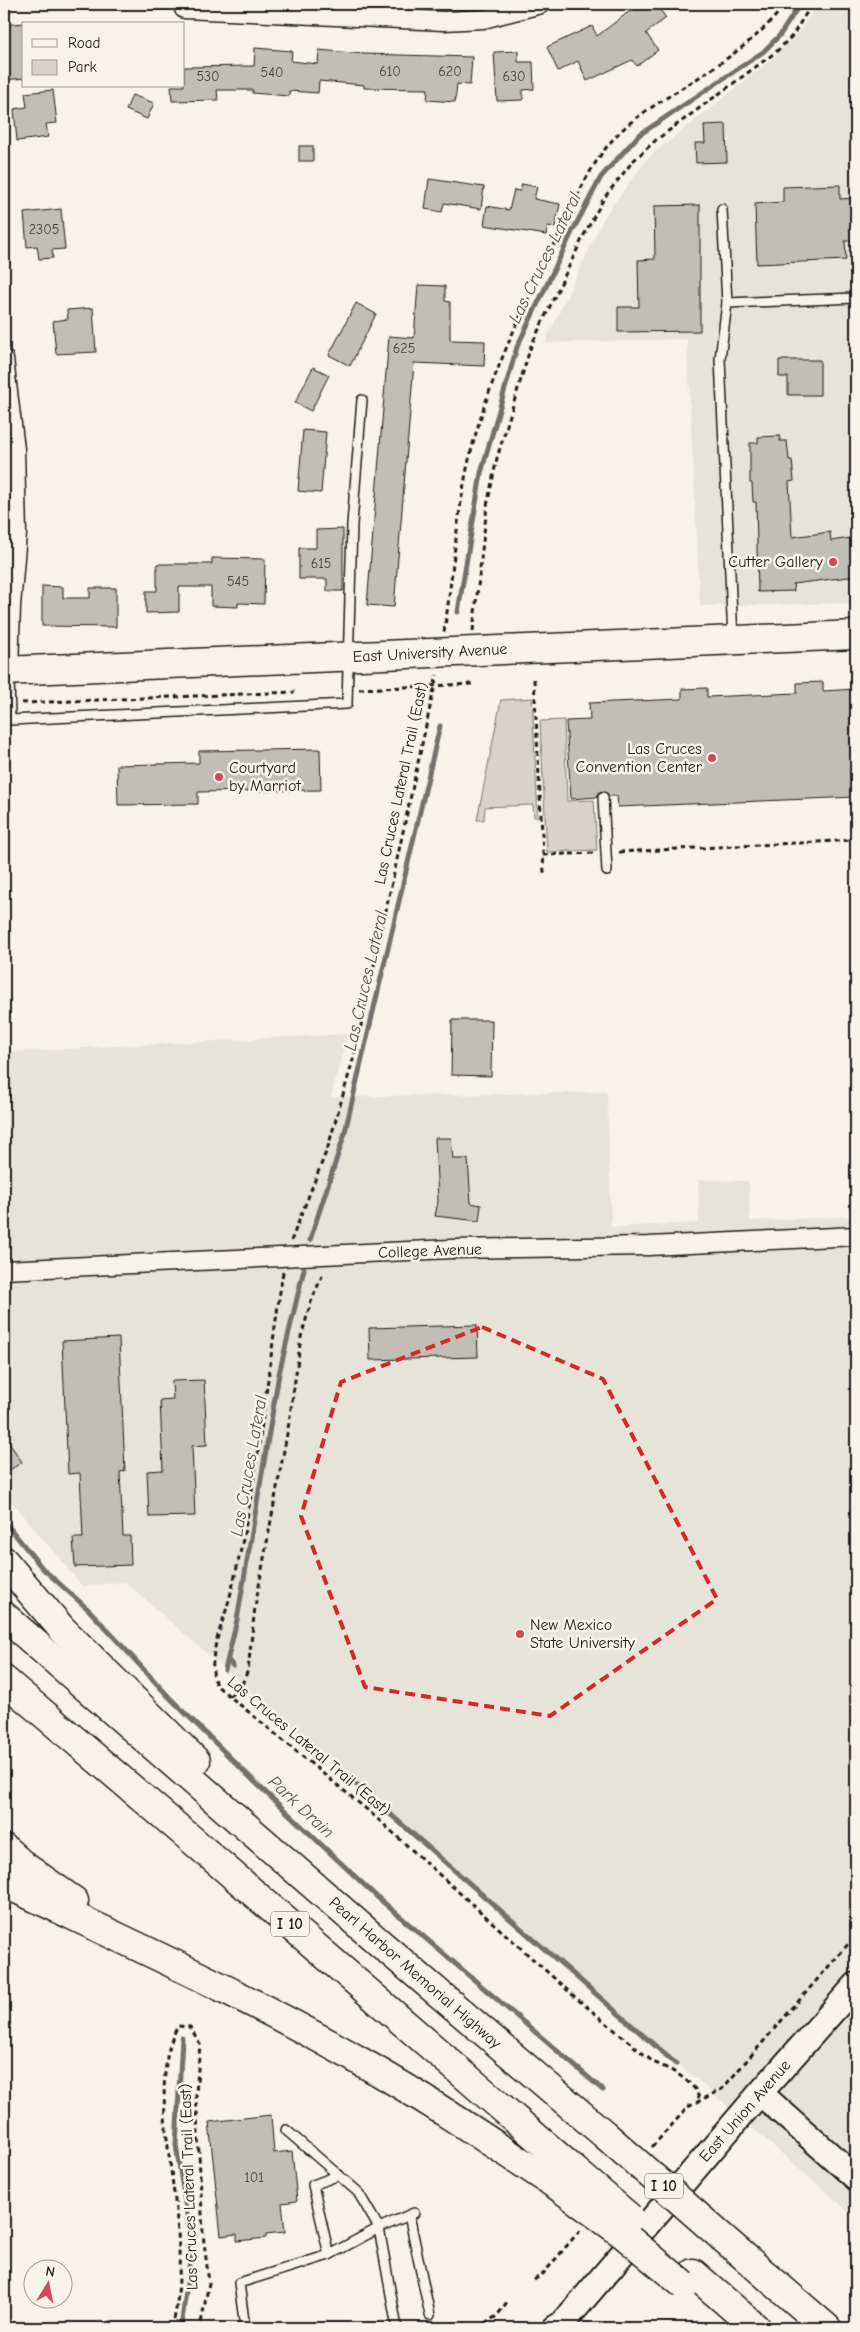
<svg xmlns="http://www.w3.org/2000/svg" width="860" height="2332" font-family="'Comic Neue',sans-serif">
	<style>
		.built { fill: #e6e3d9 }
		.green { fill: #d7d3cb; stroke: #7a7874 }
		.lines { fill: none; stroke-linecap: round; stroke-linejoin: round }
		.stream { stroke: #72716c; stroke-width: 5 }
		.building { fill: #c0beb5; stroke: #1c1c1c }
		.lane-casing { stroke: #1c1c1c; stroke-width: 12 }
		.street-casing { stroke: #1c1c1c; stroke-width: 21 }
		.secondary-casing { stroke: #1c1c1c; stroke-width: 28 }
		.primary-casing { stroke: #1c1c1c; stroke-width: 31 }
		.highway-casing { stroke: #1c1c1c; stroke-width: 31 }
		.path { stroke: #1c1c1c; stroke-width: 3; stroke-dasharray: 5 4; stroke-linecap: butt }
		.lane { stroke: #f7f3e8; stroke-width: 9 }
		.street { stroke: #f7f3e8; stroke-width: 18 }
		.secondary { stroke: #f7f3e8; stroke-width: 24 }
		.primary { stroke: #f7f3e8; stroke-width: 28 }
		.highway { stroke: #f7f3e8; stroke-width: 28 }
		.highway-bridge-casing { stroke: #1c1c1c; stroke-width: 31; stroke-linecap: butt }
		.highway-bridge { stroke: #f7f3e8; stroke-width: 28 }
		.marked { fill: none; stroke: #d62828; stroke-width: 4; stroke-dasharray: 10 6; stroke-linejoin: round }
		.poi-dot { fill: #d1495b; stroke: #f7f3e8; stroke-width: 2 }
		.labels { text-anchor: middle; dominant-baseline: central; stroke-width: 5; stroke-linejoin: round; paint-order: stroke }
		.number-label { font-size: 14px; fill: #454442 }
		.shield { fill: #f7f3e8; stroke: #5e5c59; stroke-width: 1 }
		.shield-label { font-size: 15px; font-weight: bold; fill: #1c1c1c }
		.poi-label { font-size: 16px; fill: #1c1c1c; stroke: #f7f3e8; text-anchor: end }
		.street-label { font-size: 16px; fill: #1c1c1c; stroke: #f7f3e8 }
		.water-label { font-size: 18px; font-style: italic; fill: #565452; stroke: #f7f3e8 }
	</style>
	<rect width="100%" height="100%" fill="#f7f3e8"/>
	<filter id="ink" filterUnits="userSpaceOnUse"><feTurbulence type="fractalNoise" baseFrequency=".02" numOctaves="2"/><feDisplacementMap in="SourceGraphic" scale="10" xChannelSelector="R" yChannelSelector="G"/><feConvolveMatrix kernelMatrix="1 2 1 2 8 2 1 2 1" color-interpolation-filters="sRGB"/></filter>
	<g filter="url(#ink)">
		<g class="built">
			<polygon points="818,4 856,4 856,603 700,606 687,339 545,343 604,217 648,158 774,57 795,36"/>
			<polygon points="4,984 8,1052 348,1034 331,1097 607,1092 611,1227 699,1223 698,1180 749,1181 750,1221 856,1216 856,2218 125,1582 82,1586 4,1492"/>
		</g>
		<g class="green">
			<polygon points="532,698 538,817 534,817 533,805 485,807 484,820 477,820 501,700"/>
			<polygon points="564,720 567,801 594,800 597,850 547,852 540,721"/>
		</g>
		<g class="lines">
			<g class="stream">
				<polyline points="458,612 481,473 517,347 573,230 601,177 639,135 763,52 780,35 800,4"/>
				<polyline points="310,1240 344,1136 440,726"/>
				<polyline points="4,1521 43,1569 89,1610 170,1698 259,1786 376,1896 603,2090"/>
				<polyline points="228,1660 233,1666"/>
				<polyline points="225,1670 237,1620 279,1374 304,1269"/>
				<polyline points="334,1765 676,2064"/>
				<polyline points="181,2328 192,2246 176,2145 182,2038"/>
			</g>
		</g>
		<g class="building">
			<polygon points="639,4 656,4 666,18 646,33 658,50 637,66 632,60 587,81 578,61 558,71 547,47 592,26 597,36"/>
			<polygon points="24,23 24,78 5,80 4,25"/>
			<polygon points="255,48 292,51 291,61 318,64 319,50 364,54 472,57 470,85 457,84 455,102 427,100 428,89 364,88 364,85 319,81 318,93 289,91 289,96 252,93 253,90 217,90 218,100 172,101 171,86 184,86 184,67 254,66"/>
			<polygon points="518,51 518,62 533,62 534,89 523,90 523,100 497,101 494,52"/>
			<polygon points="53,90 57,123 46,124 48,137 17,141 14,109 27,107 25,93"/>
			<polygon points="132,95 154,103 147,119 126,110"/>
			<polygon points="726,124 727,162 696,163 695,143 705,143 704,125"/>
			<rect x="299" y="146" width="14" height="15"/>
			<polygon points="429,179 484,187 481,209 444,203 442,212 425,209"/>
			<polygon points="522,184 537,187 534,199 560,204 555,227 548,226 546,235 484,225 487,206 509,210 514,190 520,191"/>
			<polygon points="840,185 840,199 856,198 855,241 845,241 846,260 757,264 755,204 783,202 783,187"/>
			<polygon points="700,205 700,331 618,332 618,307 639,307 638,260 655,259 654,206"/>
			<polygon points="61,209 65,249 52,250 53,258 39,259 37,246 27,247 24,213"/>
			<polygon points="418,285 445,286 445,301 450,302 450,340 485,341 484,366 414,363 394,607 367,605 389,336 414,338"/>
			<polygon points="356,303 376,314 350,366 329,355"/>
			<polygon points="93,308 96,352 56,354 53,321 68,319 67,310"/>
			<polygon points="779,360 820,360 820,395 788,395 788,377 779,377"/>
			<polygon points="313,367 329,375 311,411 295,403"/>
			<polygon points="303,430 326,432 321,493 298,491"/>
			<polygon points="780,436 780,441 787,441 789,460 792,460 794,481 789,482 792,537 830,532 831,541 850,538 851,546 856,545 856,576 793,584 794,591 758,592 756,502 753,502 752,483 750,483 750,443 758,443 758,437"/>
			<polygon points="343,529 343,591 327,591 327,579 299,579 299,548 316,548 316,530"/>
			<polygon points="212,558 265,559 264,604 238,603 238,607 211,606 211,587 179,587 179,612 146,613 146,591 157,591 157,564 212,564"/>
			<polygon points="42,586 63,587 63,598 90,598 90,588 116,588 116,627 42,626"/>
			<polygon points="823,682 823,691 856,689 856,797 618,807 617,796 609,796 603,791 599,792 597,797 571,799 566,721 590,720 589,703 682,699 682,689 707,688 707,697 797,693 797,683"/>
			<polygon points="320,749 321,790 198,792 198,804 118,805 117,765 199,763 199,751"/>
			<polygon points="452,1020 492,1020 491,1076 451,1075"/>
			<polygon points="435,1138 451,1138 453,1159 468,1159 471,1203 481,1205 479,1221 435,1216 438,1201"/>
			<polygon points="477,1325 478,1357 370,1360 369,1328"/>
			<polygon points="119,1338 125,1471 120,1472 123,1536 130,1536 131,1565 75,1567 73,1538 83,1538 80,1473 68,1474 62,1341"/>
			<polygon points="204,1380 207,1445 192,1446 195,1516 149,1517 147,1471 163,1470 160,1400 173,1399 172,1381"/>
			<polygon points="4,1435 22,1462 4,1474"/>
			<polygon points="271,2115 274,2153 292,2151 297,2201 282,2203 285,2232 266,2234 266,2238 237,2241 237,2234 221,2236 209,2122"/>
		</g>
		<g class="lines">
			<defs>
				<g id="lane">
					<polyline points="722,209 727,303 720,359 733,638"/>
					<polyline points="727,303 856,298"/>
					<polyline points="9,674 10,720 347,704 352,524 362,400"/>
					<polyline points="603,797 607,871"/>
					<polyline points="286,2130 358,2192 379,2228 414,2213"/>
					<polyline points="409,2215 430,2315"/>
					<polyline points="329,2255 313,2185 339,2175"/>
					<polyline points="245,2328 239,2283 329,2255 379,2228 397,2328"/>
				</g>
				<g id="street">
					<polyline points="183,4 184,9 444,21 483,19 541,4"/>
					<polyline points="4,359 15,449 17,534 11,606 9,671"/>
					<polyline points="4,1270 451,1249 649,1246 856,1236"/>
				</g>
				<g id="secondary">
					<polyline points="760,2093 856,2178"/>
					<polyline points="555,2328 563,2323 760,2093 856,1985"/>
				</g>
				<polyline id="primary" points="4,671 856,635"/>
				<g id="highway">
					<polyline points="4,1561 62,1629 196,1761"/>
					<polyline points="4,1616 382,1945 604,2134"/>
					<polyline points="4,1680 191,1839 574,2170"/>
					<polyline points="4,1848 24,1866 74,1901"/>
					<path d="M 4,1883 C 125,1941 248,1996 365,2064 C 432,2102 495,2145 559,2187"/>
					<polyline points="724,2239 827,2328"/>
					<polyline points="693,2273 756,2328"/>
				</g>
			</defs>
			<use href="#lane" class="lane-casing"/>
			<use href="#street" class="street-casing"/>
			<use href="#secondary" class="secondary-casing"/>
			<use href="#primary" class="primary-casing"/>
			<use href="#highway" class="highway-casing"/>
			<g class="path">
				<polyline points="473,631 487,506 497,458 531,346 584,235 604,198 633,161 656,140 776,52 792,36 812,4"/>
				<path d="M 444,632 C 453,576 456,519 468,464 C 486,385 520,315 555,243 C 573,206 588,166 616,136 C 632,119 652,107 671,95 C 709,71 759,41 785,4"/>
				<polyline points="534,679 544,873"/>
				<polyline points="359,689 473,684"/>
				<polyline points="22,703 295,692"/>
				<polyline points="619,852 856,840"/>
				<polyline points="543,855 595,853"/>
				<polyline points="291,1241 328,1147 355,1053 437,675"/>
				<path d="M 283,1272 C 266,1381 257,1493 229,1600 C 222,1627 206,1658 216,1685 L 371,1813 L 575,1997 L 653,2062 L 671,2070 L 685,2079 L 695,2089 L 700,2100"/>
				<polyline points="229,1696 240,1689 248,1670 255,1607 289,1423 301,1337 311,1302 324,1271"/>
				<polyline points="652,2147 688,2107 722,2089 856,1935"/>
				<polyline points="534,2280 543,2274 581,2229"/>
				<path d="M 172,2328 C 182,2290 180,2250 176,2210 C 171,2159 151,2072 178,2026 L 190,2027 L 200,2044 L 196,2094 L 203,2234 L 209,2283 L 200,2328"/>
				<polyline points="476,2328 497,2316 507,2302"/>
			</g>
			<use href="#lane" class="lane"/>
			<use href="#street" class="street"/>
			<use href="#secondary" class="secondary"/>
			<use href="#primary" class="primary"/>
			<use href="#highway" class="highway"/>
			<defs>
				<g id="highway-bridge">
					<polyline points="604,2134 724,2239"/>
					<polyline points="574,2170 630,2218"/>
					<polyline points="559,2187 624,2235 684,2285"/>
				</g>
			</defs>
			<use href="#highway-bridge" class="highway-bridge-casing"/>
			<use href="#highway-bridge" class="highway-bridge"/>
		</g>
	</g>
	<path class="marked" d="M 482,1327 L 603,1379 L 717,1599 L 550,1716 L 365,1687 L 301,1516 L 341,1382 Z"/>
	<g class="poi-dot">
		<circle cx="833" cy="562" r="5"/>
		<circle cx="712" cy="758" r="5"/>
		<circle cx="219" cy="777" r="5"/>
		<circle cx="520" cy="1634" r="5"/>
	</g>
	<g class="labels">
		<g class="number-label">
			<text x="390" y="71">610</text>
			<text x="450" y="71">620</text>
			<text x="272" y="72">540</text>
			<text x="208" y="76">530</text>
			<text x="514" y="76">630</text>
			<text x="44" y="229">2305</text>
			<text x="404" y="348">625</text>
			<text x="321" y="563">615</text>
			<text x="238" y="581">545</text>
			<text x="254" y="2177">101</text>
		</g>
		<g class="shield">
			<rect x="271" y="1911.5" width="38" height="25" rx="4"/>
			<rect x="645" y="2173.5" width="38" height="25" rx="4"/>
		</g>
		<g class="shield-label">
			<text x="290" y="1924">I 10</text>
			<text x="664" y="2186">I 10</text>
		</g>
		<g class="poi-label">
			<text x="823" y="562">Cutter Gallery</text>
			<text x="702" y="749">Las Cruces<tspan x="702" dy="18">Convention Center</tspan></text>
			<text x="229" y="768" text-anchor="start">Courtyard<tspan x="229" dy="18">by Marriot</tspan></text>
			<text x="530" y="1625" text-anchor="start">New Mexico<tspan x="530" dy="18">State University</tspan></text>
		</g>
		<g class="street-label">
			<text transform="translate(430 653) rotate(-3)">East University Avenue</text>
			<text transform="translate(401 783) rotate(-78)">Las Cruces Lateral Trail (East)</text>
			<text transform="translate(430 1251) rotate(-2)">College Avenue</text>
			<text transform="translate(309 1746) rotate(40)">Las Cruces Lateral Trail (East)</text>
			<text transform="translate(415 1973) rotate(41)">Pearl Harbor Memorial Highway</text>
			<text transform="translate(745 2111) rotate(-49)">East Union Avenue</text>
			<text transform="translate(189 2187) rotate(-92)">Las Cruces Lateral Trail (East)</text>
		</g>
		<g class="water-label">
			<text transform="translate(545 258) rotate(-64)">Las Cruces Lateral</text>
			<text transform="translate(366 981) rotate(-77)">Las Cruces Lateral</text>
			<text transform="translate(249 1466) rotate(-80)">Las Cruces Lateral</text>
			<text transform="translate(301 1807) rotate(43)">Park Drain</text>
		</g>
	</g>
	<rect width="860" height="2332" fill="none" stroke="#f7f3e8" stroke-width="20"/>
	<rect x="10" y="10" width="840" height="2312" fill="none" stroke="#1c1c1c" stroke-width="2" filter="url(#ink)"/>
	<rect x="22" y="22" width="162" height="65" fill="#f7f3e8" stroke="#9f9d96"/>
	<rect x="32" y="39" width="25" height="8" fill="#f7f3e8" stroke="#9f9d96"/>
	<text x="68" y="48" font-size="15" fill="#1c1c1c">Road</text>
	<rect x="32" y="60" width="25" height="15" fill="#d7d3cb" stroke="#9f9d96"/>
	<text x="68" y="72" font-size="15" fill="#1c1c1c">Park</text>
	<g transform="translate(48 2284) rotate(10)"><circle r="24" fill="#f7f3e8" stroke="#9f9d96"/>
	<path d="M0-4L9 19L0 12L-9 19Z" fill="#d1495b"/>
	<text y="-8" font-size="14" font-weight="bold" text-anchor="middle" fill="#1c1c1c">N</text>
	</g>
</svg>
